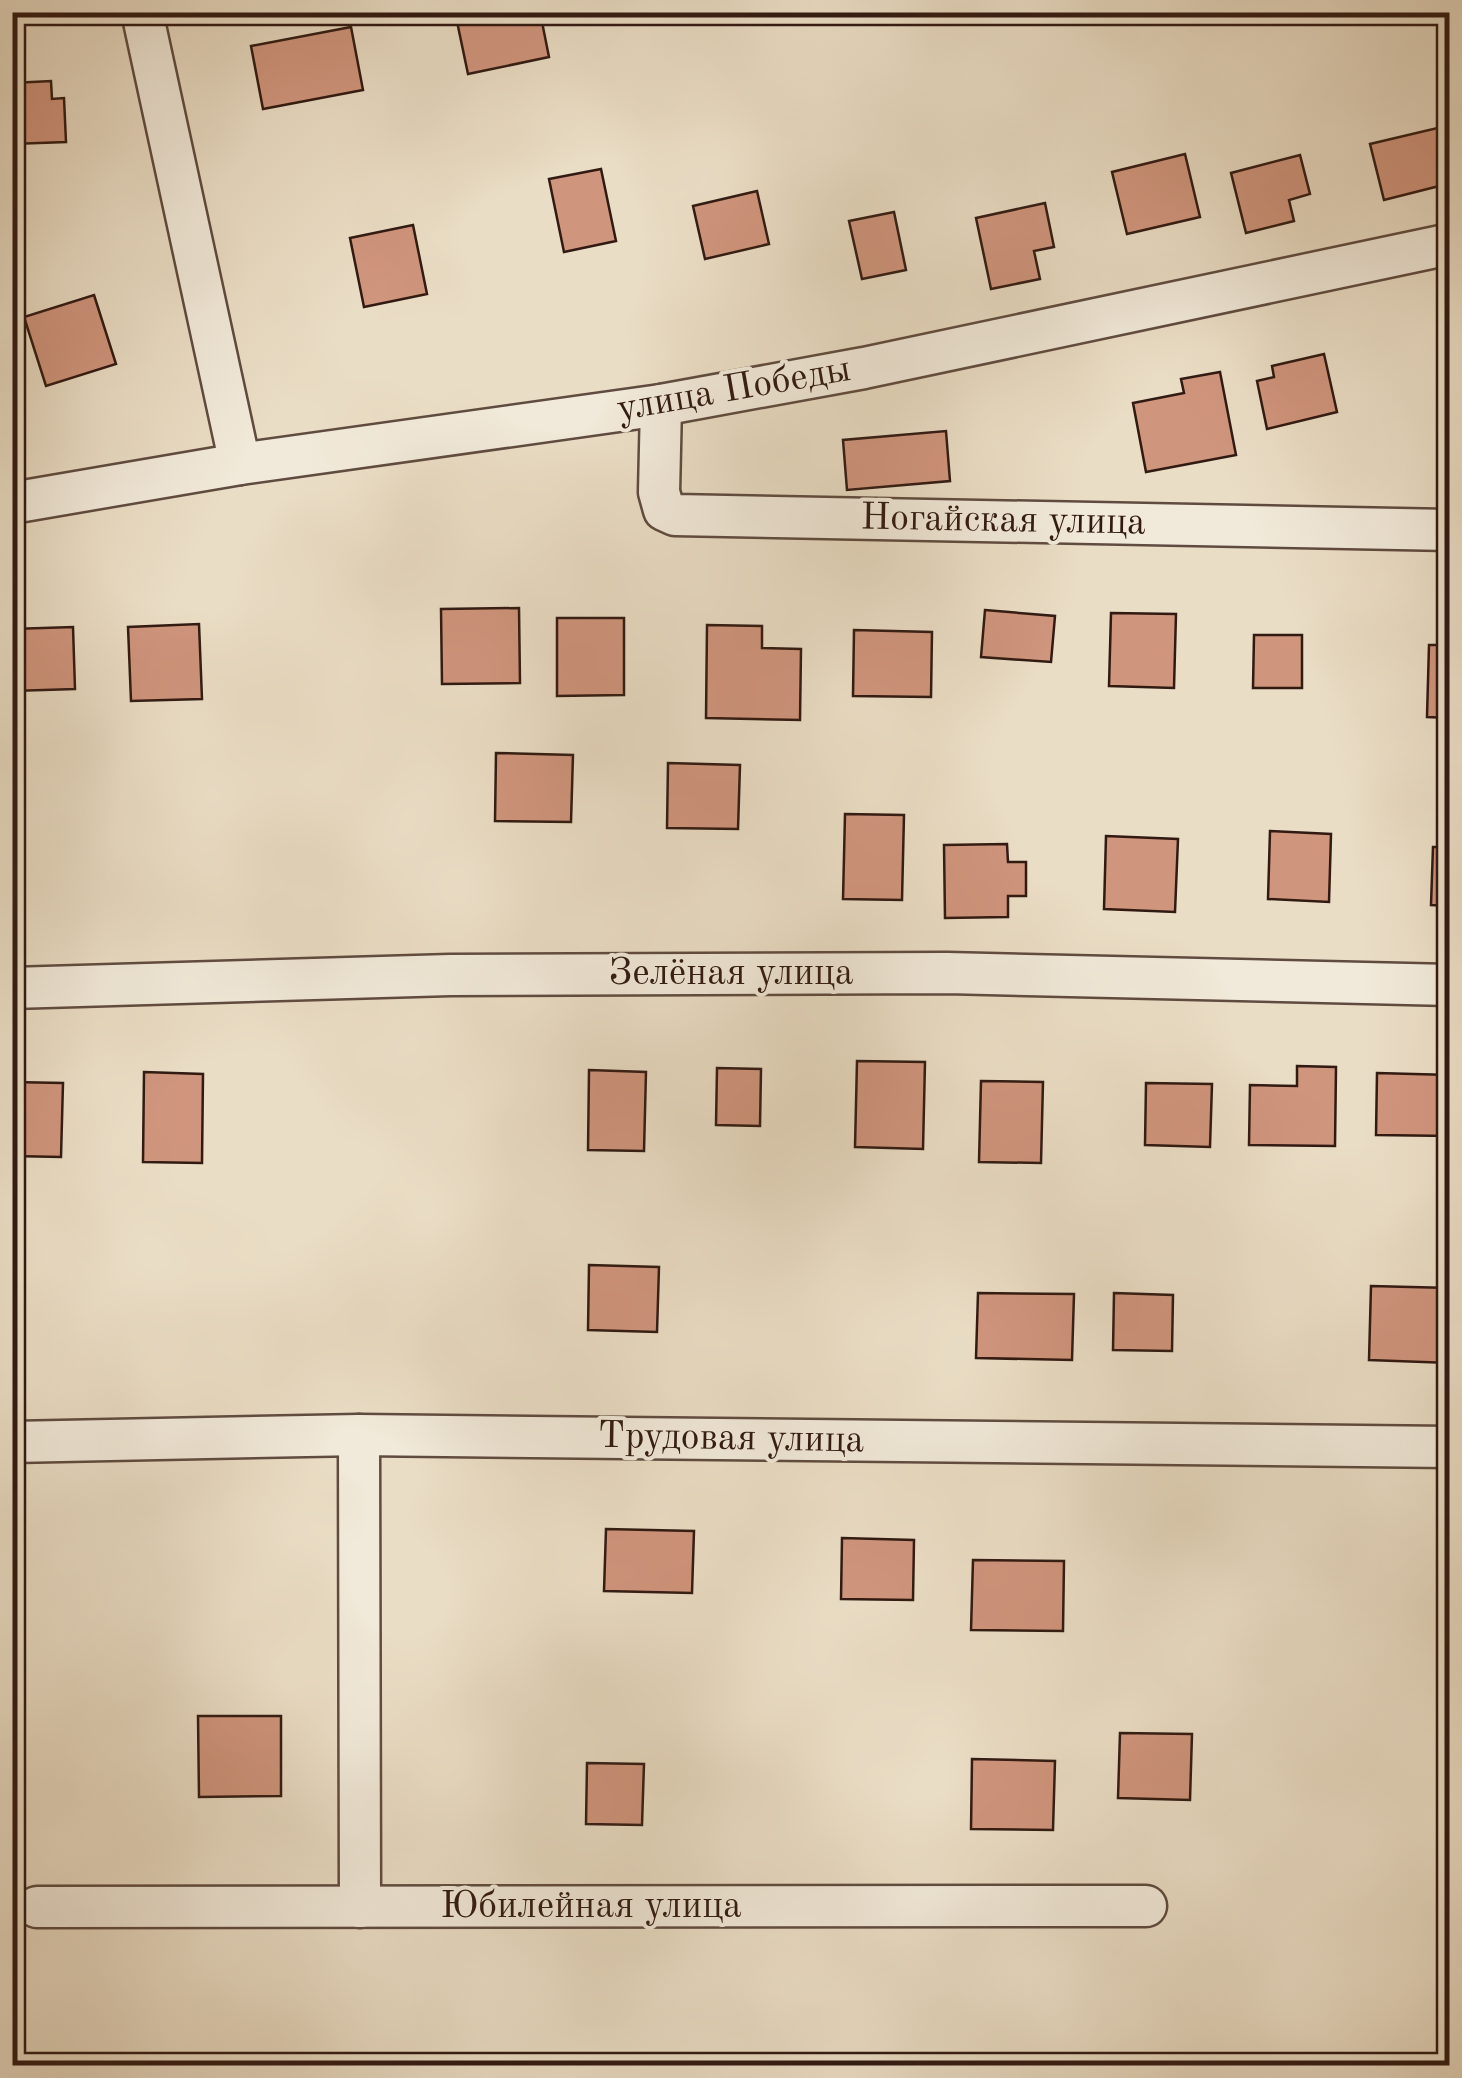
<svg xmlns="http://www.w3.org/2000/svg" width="1462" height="2078" font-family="'Old Standard TT',serif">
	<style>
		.building { fill: #d0957d; stroke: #311a12; stroke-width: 2.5 }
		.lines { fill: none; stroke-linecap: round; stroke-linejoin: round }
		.minor-casing { stroke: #5f4b3f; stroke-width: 45 }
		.minor { stroke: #f1e9d9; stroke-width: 40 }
		.labels { text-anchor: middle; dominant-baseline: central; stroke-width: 8; stroke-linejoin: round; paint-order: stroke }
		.street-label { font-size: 38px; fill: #311a12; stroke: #f1e9d9 }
	</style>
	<rect width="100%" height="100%" fill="#eaddc5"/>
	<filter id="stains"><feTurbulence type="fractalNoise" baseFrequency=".002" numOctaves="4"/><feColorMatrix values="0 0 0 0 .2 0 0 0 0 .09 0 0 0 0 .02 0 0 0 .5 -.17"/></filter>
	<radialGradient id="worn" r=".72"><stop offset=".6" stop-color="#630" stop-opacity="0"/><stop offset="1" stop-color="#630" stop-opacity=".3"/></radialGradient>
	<g class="building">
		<polygon points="455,12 540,12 549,57 468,74"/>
		<polygon points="351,27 363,90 263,109 251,46"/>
		<polygon points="51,81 52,99 64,98 66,142 12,144 12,83"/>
		<polygon points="1450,125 1450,158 1441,160 1447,184 1384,200 1370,144"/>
		<polygon points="1185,154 1200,217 1127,234 1112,172"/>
		<polygon points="1300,155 1310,194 1289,200 1294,221 1246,233 1231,173"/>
		<polygon points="601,169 616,241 564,252 549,179"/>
		<polygon points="757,191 769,244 705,259 693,206"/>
		<polygon points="1045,203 1054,247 1034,251 1040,279 991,289 976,218"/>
		<polygon points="894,212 906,270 862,279 849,221"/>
		<polygon points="413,225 427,294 364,307 350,238"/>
		<polygon points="94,295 116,364 46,386 24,317"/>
		<polygon points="1324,354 1337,412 1267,429 1257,381 1274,377 1272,366"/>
		<polygon points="1220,372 1236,455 1146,472 1133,403 1184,393 1181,379"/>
		<polygon points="946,431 950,481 847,490 843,440"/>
		<polygon points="519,608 520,683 442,684 441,609"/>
		<polygon points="985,610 1055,616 1051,662 981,657"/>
		<polygon points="1111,613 1176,614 1174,688 1109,686"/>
		<polygon points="557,618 624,618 624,695 557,696"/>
		<polygon points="199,624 202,699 131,701 128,627"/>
		<polygon points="707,625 762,626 762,648 801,649 800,720 706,718"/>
		<polygon points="73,627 75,689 12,691 12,629"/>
		<polygon points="854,630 932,632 931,697 853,696"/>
		<polygon points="1254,635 1302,635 1302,688 1253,688"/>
		<polygon points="1429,645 1450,645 1450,718 1427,717"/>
		<polygon points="496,753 573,755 571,822 495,821"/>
		<polygon points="668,763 740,765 738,829 667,828"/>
		<polygon points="845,814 904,815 902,900 843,899"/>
		<polygon points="1270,831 1331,834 1329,902 1268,899"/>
		<polygon points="1106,836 1178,839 1175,912 1104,909"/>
		<polygon points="1007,844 1008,862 1026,862 1026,896 1008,896 1008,917 945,918 944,845"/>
		<polygon points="1433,847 1450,847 1450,906 1431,905"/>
		<polygon points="857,1061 925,1062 923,1149 855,1147"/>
		<polygon points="1297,1066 1336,1067 1335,1146 1249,1145 1250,1085 1297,1086"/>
		<polygon points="717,1068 761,1069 760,1126 716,1125"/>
		<polygon points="589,1070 646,1072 644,1151 588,1150"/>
		<polygon points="144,1072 203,1074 202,1163 143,1162"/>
		<polygon points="1377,1073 1450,1075 1450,1136 1376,1135"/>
		<polygon points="981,1081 1043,1082 1041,1163 979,1162"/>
		<polygon points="12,1082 63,1083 61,1157 12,1156"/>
		<polygon points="1146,1083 1212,1084 1210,1147 1145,1145"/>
		<polygon points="589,1265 659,1267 657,1332 588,1330"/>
		<polygon points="1371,1286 1450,1288 1450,1363 1369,1360"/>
		<polygon points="978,1293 1074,1294 1072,1360 976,1358"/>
		<polygon points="1114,1293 1173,1295 1172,1351 1113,1350"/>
		<polygon points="606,1529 694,1531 692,1593 604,1591"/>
		<polygon points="842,1538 914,1540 913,1600 841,1599"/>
		<polygon points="973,1560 1064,1561 1063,1631 971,1630"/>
		<polygon points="198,1716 281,1716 281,1796 199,1797"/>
		<polygon points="1120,1733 1192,1734 1190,1800 1118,1798"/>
		<polygon points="972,1759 1055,1761 1053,1830 971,1829"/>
		<polygon points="587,1763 644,1764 642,1825 586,1824"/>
	</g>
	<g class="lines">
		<defs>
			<g id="minor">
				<polyline points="142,12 240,464"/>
				<polyline points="661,405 659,492 664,510 675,515 1450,530"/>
				<polyline points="12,503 240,464 661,405 864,368 1450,244"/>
				<polyline points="12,988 450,975 947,973 1450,985"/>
				<polyline points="359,1435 360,1907"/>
				<polyline points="12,1442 359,1435 1450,1447"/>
				<polyline points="37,1907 1146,1906"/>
			</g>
		</defs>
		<use href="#minor" class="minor-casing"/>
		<use href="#minor" class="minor"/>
	</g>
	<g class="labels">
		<g class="street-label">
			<text transform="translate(734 390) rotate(-10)">улица Победы</text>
			<text transform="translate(1003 521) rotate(1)">Ногайская улица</text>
			<text x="731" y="974">Зелёная улица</text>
			<text transform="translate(731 1439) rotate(1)">Трудовая улица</text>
			<text x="591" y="1907">Юбилейная улица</text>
		</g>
	</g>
	<rect width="1462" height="2078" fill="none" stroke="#eaddc5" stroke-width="50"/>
	<rect x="15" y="15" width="1432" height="2048" fill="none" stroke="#311a12" stroke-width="5"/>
	<rect x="25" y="25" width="1412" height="2028" fill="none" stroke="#311a12" stroke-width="2.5"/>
	<rect width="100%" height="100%" filter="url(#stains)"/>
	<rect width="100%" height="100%" fill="url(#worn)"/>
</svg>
